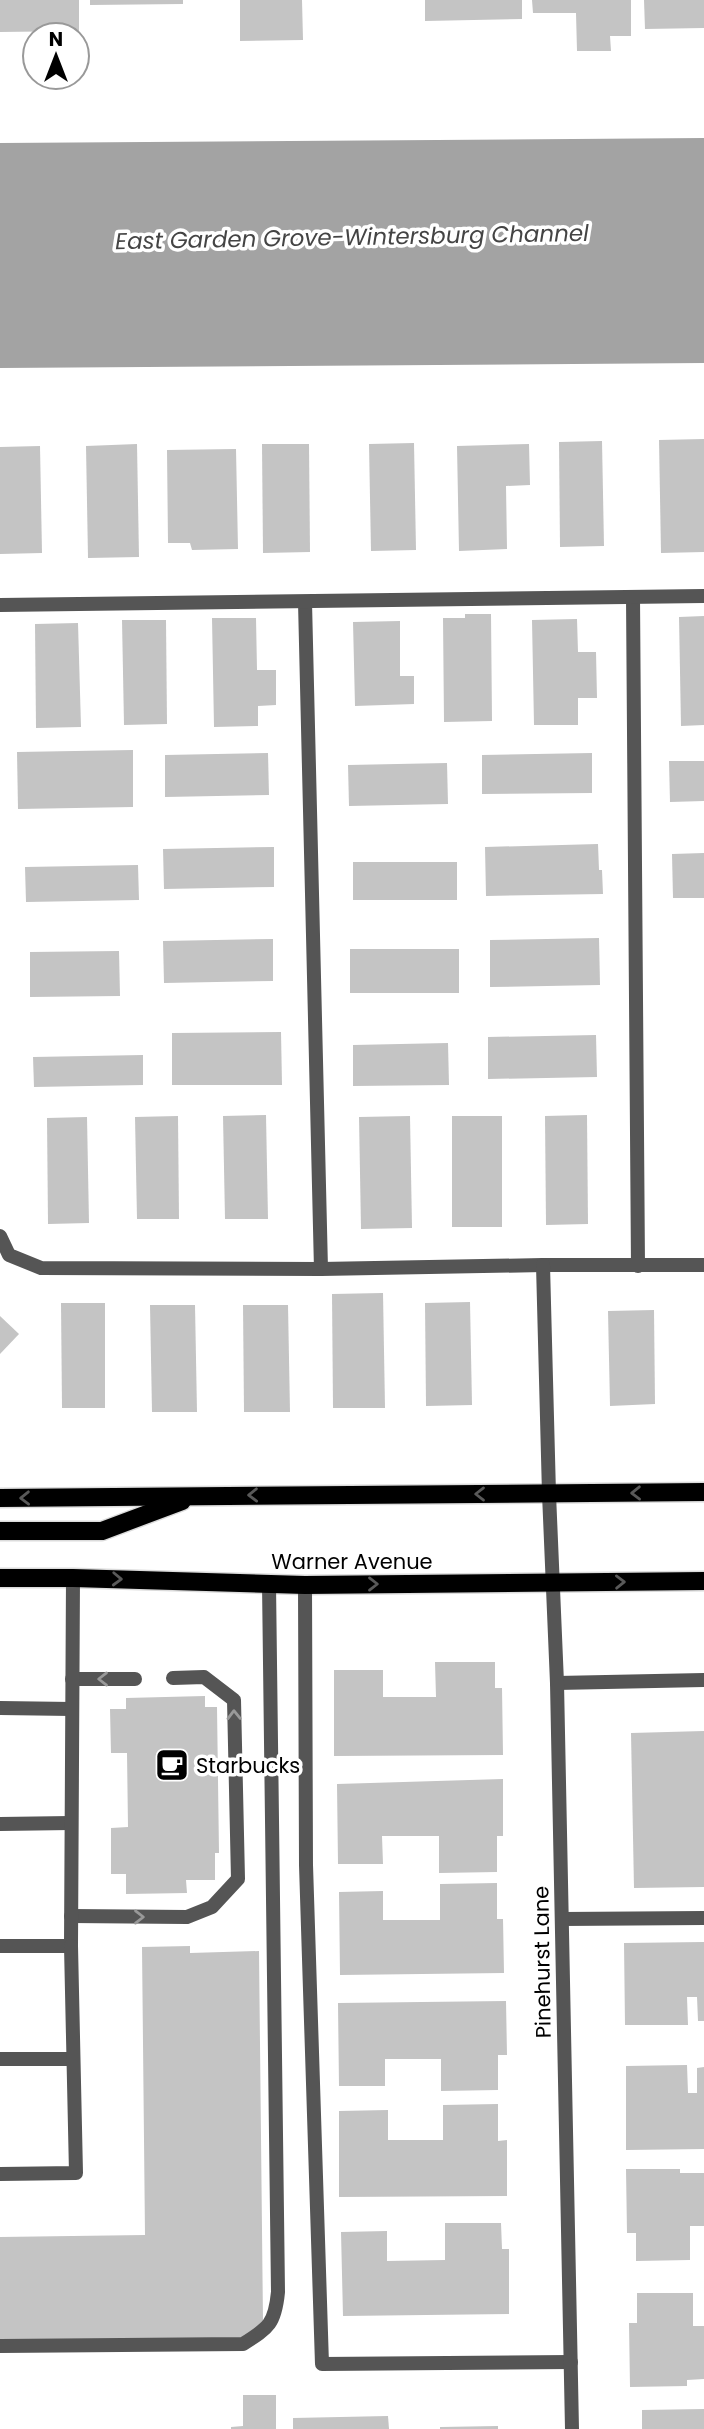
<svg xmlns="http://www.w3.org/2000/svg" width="704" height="2429" font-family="Poppins,sans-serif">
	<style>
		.water { fill: #a3a3a3 }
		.building { fill: #c4c4c4 }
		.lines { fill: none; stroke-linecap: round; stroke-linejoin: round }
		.primary-casing { stroke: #dbdbdb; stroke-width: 21 }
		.service { stroke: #555; stroke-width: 14 }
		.minor { stroke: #555; stroke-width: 14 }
		.primary { stroke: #000; stroke-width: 18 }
		.oneway { stroke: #595959 }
		.oneway2 { stroke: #999 }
		.labels { text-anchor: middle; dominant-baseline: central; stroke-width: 7; stroke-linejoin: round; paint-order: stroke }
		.street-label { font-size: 21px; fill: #000; stroke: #fff }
		.poi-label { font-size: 21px; fill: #000; stroke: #fff; text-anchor: start }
		.water-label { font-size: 23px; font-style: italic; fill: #444; stroke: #fff }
	</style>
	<rect width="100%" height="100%" fill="#fff"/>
	<polygon class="water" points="704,138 704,363 0,368 0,143"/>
	<g class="building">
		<polygon points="0,0 79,0 79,31 0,32"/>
		<polygon points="90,0 183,0 183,4 90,5"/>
		<polygon points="240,0 302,0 303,40 240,41"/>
		<polygon points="425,0 522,0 522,19 425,21"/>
		<polygon points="532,0 631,0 631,36 610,36 611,51 577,51 576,13 533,13"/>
		<polygon points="644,0 704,0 704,28 645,29"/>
		<polygon points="704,439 704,552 661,553 659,440"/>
		<polygon points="602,441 604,546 560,547 559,442"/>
		<polygon points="414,443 416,550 371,551 369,444"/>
		<polygon points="137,444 139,557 88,558 86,446"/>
		<polygon points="262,444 309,444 310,552 263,553"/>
		<polygon points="529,444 530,485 506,486 507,549 459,551 457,446"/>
		<polygon points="40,446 42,553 0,554 0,447"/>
		<polygon points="236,449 238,549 192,550 190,543 168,543 167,450"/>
		<polygon points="465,614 491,614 492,721 444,722 443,618 465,618"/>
		<polygon points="704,616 704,725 681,726 679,617"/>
		<polygon points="212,618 256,618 257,670 276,670 276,705 258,706 258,726 214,727"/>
		<polygon points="577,619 578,652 596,652 597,698 578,698 578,725 534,725 532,620"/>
		<polygon points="122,620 166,620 167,724 124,725"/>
		<polygon points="400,621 400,676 414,676 414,704 355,706 353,622"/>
		<polygon points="78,623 81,727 36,728 35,624"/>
		<polygon points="133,750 133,807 18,809 17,752"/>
		<polygon points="268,753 269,795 165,797 165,755"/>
		<polygon points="592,753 592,793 482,794 482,755"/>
		<polygon points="669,761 704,761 704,801 670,802"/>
		<polygon points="447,763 448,804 349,806 348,765"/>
		<polygon points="598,844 599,870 602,870 603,894 486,896 485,847"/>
		<polygon points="274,847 274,887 164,889 163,849"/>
		<polygon points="704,853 704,898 673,898 672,854"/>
		<rect x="353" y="862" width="104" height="38"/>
		<polygon points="138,865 139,900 26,902 25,867"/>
		<polygon points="599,938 600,985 490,987 490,940"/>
		<polygon points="273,939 273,981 164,983 163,941"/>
		<rect x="350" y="949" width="109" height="44"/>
		<polygon points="119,951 120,996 30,997 30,952"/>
		<polygon points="281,1032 282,1085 172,1085 172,1033"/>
		<polygon points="596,1035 597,1077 488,1079 488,1037"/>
		<polygon points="448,1043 449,1085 353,1086 353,1045"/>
		<polygon points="143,1055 143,1085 34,1087 33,1057"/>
		<polygon points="266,1115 268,1219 225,1219 223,1116"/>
		<polygon points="587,1115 588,1224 546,1225 545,1116"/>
		<polygon points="178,1116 179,1219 137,1219 135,1117"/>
		<polygon points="410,1116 412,1228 361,1229 359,1117"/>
		<rect x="452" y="1116" width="50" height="111"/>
		<polygon points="87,1117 89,1223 48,1224 47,1118"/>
		<polygon points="383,1293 385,1408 333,1408 332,1294"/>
		<polygon points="470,1302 472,1405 426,1406 425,1303"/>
		<polygon points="61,1303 105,1303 105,1408 62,1408"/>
		<polygon points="150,1305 195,1305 197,1412 152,1412"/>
		<polygon points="243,1305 288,1305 290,1412 244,1412"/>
		<polygon points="654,1310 655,1404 610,1406 608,1311"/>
		<polygon points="0,1316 19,1334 0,1354"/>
		<polygon points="435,1662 495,1662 495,1688 502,1688 503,1755 334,1756 334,1670 383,1670 383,1697 436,1697"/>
		<polygon points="205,1696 205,1707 217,1707 219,1853 215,1853 215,1880 186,1880 187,1893 126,1894 126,1874 111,1874 111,1828 128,1827 127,1753 111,1753 110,1709 126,1709 126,1698"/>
		<polygon points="704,1731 704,1887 634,1888 631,1733"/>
		<polygon points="503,1779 503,1836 497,1836 497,1872 439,1873 439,1836 382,1836 383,1864 338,1864 337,1784"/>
		<polygon points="497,1883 497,1919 503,1919 504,1973 340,1975 339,1892 383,1891 383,1920 440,1920 440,1884"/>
		<polygon points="704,1942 704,2021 698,2021 697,1997 687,1997 688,2025 625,2025 624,1943"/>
		<polygon points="190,1946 190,1953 259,1951 263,2322 245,2338 0,2340 0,2237 145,2235 142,1947"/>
		<polygon points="506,2001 507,2055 498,2055 498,2090 441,2091 441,2059 385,2059 385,2086 339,2086 338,2003"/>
		<polygon points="687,2065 688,2093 697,2093 697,2068 704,2067 704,2149 626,2150 626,2066"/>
		<polygon points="498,2104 498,2141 507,2140 507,2196 339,2197 339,2111 388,2110 388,2140 443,2140 443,2105"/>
		<polygon points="626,2169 680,2169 680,2173 704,2173 704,2226 690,2226 690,2260 636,2261 636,2233 627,2233"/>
		<polygon points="445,2223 501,2223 502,2249 509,2249 509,2314 343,2316 341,2232 387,2231 387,2261 445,2260"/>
		<polygon points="637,2293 693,2293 693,2326 704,2326 704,2379 687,2380 687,2386 630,2387 629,2323 637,2323"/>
		<polygon points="243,2395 276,2395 276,2429 231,2429 231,2427 243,2426"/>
		<polygon points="704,2409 704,2429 642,2429 642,2410"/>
		<polygon points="388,2416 389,2429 293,2429 293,2418"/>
		<polygon points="498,2426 498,2429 440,2429 440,2427"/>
	</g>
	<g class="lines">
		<defs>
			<g id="primary">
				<polyline points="0,1498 704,1492"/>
				<polyline points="0,1531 102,1531 182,1501"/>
				<polyline points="0,1578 73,1578 305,1585 704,1581"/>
			</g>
		</defs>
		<use href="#primary" class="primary-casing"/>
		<g class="service">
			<polyline points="633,597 638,1266"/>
			<polyline points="305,602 321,1269"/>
			<polyline points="0,605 704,596"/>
			<polyline points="0,1236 9,1255 41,1268 321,1269 543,1265 704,1265"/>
			<polyline points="543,1265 549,1494"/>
			<polyline points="305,1585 306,1865 322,2364 571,2362"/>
			<polyline points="72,1679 135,1679"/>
			<polyline points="557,1683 704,1680"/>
			<polyline points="0,1708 72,1709"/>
			<polyline points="0,1824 71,1823"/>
			<polyline points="71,1916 187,1917 212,1907 238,1879 234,1700 204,1677 173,1678"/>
			<polyline points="562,1919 704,1918"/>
			<polyline points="0,1946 71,1946 73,1578"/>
			<polyline points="0,2059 73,2059"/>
			<polyline points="0,2174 76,2173 71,1946"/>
			<path d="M 0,2346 L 243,2344 C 269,2328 275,2323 278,2292 L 269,1584"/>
		</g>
		<polyline class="minor" points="549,1494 557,1683 572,2429"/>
		<use href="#primary" class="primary"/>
	</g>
	<defs><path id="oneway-chevron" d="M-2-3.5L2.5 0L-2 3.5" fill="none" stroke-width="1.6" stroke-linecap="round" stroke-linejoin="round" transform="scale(1.75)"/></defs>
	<g class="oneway">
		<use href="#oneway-chevron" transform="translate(636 1493) rotate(179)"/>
		<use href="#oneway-chevron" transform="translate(480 1494) rotate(180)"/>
		<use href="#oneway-chevron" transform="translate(253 1495) rotate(179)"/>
		<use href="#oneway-chevron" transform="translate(25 1498) rotate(179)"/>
		<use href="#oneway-chevron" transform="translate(117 1579) rotate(2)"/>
		<use href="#oneway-chevron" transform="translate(620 1582) rotate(-1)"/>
		<use href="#oneway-chevron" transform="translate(373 1584)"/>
	</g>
	<g class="oneway2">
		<use href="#oneway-chevron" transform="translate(103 1679) rotate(180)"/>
		<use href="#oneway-chevron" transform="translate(234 1715) rotate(-91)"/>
		<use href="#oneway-chevron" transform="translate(139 1917)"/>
	</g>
	<defs>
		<symbol id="cafe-square" viewBox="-11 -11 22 22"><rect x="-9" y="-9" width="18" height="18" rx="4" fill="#000" stroke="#fff"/><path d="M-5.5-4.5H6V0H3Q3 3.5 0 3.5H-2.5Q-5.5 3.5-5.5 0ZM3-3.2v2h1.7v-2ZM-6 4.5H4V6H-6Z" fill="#fff"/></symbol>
	</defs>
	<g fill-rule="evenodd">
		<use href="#cafe-square" x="153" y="1746" width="38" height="38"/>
	</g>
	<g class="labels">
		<g class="street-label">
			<text x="352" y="1561">Warner Avenue</text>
			<text transform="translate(542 1962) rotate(-91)">Pinehurst Lane</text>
		</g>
		<g class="poi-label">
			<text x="196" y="1765">Starbucks</text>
		</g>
		<g class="water-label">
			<text transform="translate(352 237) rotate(-1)">East Garden Grove-Wintersburg Channel</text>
		</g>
	</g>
	<g transform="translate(56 56)"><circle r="33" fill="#ffffff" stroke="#999999" stroke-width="2"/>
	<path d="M0-5L12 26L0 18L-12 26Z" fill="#000000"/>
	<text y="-10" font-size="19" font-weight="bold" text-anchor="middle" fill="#000000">N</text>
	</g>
</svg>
